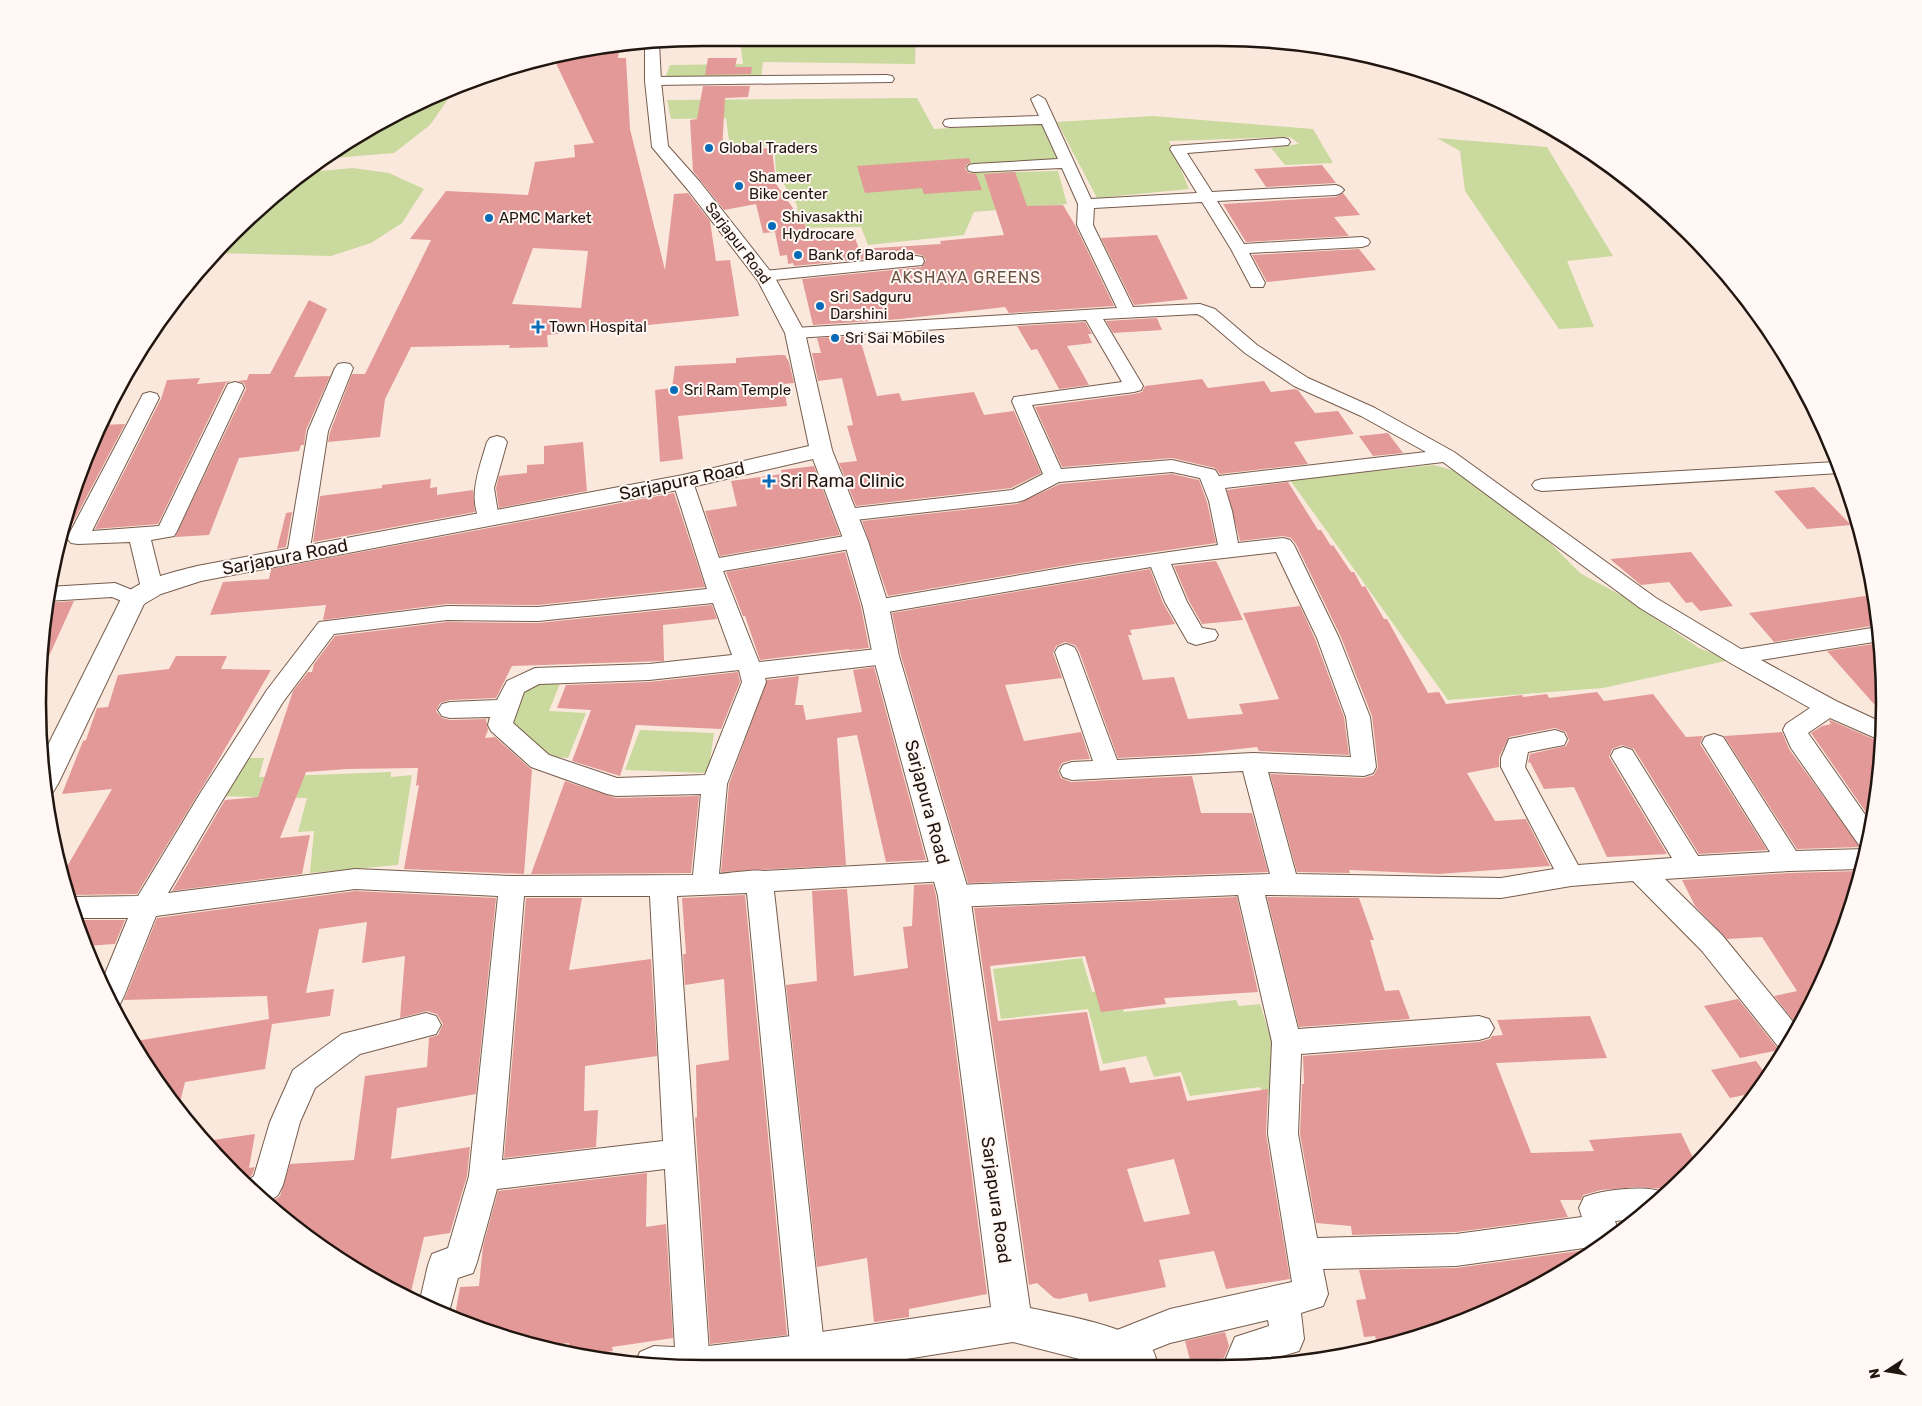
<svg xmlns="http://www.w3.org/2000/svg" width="1922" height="1406" font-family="Rubik,sans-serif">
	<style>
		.green { fill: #cad99d }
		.building { fill: #e39997; fill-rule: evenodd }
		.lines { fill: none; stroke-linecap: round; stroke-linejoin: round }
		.street-casing { stroke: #765c4c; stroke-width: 2 }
		.secondary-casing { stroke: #765c4c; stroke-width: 2 }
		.street { fill: #fff; fill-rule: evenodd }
		.secondary { fill: #fff; fill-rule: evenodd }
		.poi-dot { fill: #086bb7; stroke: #fff8f4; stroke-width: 2 }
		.labels { text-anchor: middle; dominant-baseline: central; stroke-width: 4; stroke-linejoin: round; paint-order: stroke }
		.far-poi-label { font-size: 15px; fill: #21160f; stroke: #fff8f4; text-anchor: start }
		.far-street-label { font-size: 15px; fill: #21160f; stroke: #fff8f4 }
		.far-neighbourhood-label { font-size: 16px; letter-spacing: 1px; fill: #6a5040; stroke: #fff8f4 }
		.street-label { font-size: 18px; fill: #21160f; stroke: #fff8f4 }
		.poi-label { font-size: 18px; fill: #21160f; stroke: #fff8f4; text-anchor: start }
		.rim { fill: none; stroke: #21160f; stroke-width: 2.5 }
	</style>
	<rect width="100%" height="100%" fill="#fbe8dd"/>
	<g class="green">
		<polygon points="703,38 916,38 915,64 763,62 761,77 665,78 670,65 743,64 740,41 669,42"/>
		<polygon points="458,85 430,125 394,153 322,159 334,149 448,88"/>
		<polygon points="917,98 934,129 1041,123 1057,159 964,166 966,173 1058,171 1067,204 974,212 964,235 868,245 861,227 799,228 797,205 776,172 775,156 771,146 730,148 726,118 671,119 667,100"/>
		<polygon points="1152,116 1313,129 1333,163 1285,165 1271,148 1299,144 1290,137 1169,141 1189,189 1097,198 1057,122"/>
		<polygon points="1437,138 1547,147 1613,256 1567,261 1594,327 1559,329 1465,191 1460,151"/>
		<polygon points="353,168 389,173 424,189 402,223 371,243 331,256 215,253 308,172"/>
		<polygon points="1434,465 1452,470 1501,502 1538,531 1580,573 1624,597 1699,648 1730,660 1603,688 1448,700 1290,480"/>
		<polygon points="561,681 549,711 586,713 568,758 546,756 508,722 527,685"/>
		<polygon points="640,730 714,733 708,773 625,770"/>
		<polygon points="244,758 264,758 259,777 391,772 391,777 412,775 398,865 310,873 314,831 298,832 307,798 216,796"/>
		<polygon points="1082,958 1092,992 1117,988 1124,1012 1236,1000 1239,1006 1260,1004 1277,1059 1268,1097 1265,1098 1260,1087 1190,1096 1181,1072 1154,1077 1146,1056 1103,1064 1088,1009 1001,1019 993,969"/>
	</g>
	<g class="building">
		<path d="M 619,49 L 618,58 L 626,58 L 630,129 L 665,270 L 674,194 L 688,193 L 710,221 L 716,261 L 730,260 L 739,316 L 547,335 L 548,347 L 509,348 L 510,345 L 411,347 L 385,399 L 380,437 L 328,442 L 330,432 L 352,374 L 365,374 L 431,240 L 410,239 L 446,191 L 528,195 L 535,162 L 575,157 L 574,145 L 594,143 L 553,57 ZM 533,248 L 588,251 L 581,308 L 512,304 Z"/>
		<polygon points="708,58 737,58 735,67 752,67 751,74 705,75"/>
		<polygon points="703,86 750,86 748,97 725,98 722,151 772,148 776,184 811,234 852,230 859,249 941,244 940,241 1004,235 984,174 1015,172 1027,206 1063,205 1075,225 1114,306 1009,313 1005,307 901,319 813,325 802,279 922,267 926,260 922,255 916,254 794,266 793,263 788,264 787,255 780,256 775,232 763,233 756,204 724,210 693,171 690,120 697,119"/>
		<polygon points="969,158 971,163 967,164 965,169 969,173 976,174 982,190 924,194 922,188 865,193 857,166"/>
		<polygon points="1322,165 1336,183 1266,187 1254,169"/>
		<polygon points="1343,193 1360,215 1334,217 1349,236 1246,242 1223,204 1336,197"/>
		<polygon points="1157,235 1188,299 1134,305 1101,238"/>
		<polygon points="1359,249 1376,270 1267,282 1252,255"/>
		<polygon points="309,300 327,309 294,377 330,376 306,430 304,445 301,445 299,451 239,458 209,535 175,537 246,389 244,383 237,381 247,380 249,374 270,374"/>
		<polygon points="1157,318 1162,330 1113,333 1106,321"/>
		<polygon points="1085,322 1092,334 1088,334 1092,343 1067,346 1089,385 1059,389 1037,349 1031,350 1017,326"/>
		<polygon points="859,336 877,396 899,393 902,401 974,392 984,415 1014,411 1041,473 1011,488 856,506 839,463 857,461 847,426 853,425 842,378 818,381 812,353 821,353 817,338"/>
		<polygon points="778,355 785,355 789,362 794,383 784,384 787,406 678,416 683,459 660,462 655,390 672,388 675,366 736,363 736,358"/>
		<polygon points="200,378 197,384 231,381 226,383 158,524 95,529 161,399 167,380"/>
		<polygon points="1202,379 1208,388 1264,381 1271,392 1295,389 1298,390 1315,413 1338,411 1354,434 1294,442 1308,464 1220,474 1215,468 1172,458 1062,467 1035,407 1134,394 1142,392 1145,386"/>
		<polygon points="125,424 69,530 65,530 101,425"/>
		<polygon points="1388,433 1403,453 1373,456 1359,436"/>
		<polygon points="583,442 587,491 499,508 496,488 499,476 527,473 527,465 544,464 544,446"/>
		<polygon points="814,466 840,535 720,556 705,511 737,506 731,481 782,474 781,470"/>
		<polygon points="1172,474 1199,480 1207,502 1216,543 1079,563 888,596 862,521 1017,504 1060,484"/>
		<polygon points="431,479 430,488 437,487 437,495 473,490 475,512 313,542 320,496 382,488 382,485"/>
		<polygon points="1288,482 1318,530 1321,530 1331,546 1333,545 1351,572 1354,572 1362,587 1365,586 1384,619 1387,619 1428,693 1439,692 1446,704 1522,695 1523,697 1547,694 1549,698 1597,692 1604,701 1653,694 1686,737 1703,736 1700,744 1767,850 1699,854 1634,749 1622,745 1612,749 1609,757 1667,854 1607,857 1574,787 1544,789 1530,762 1528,763 1530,754 1566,746 1569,740 1566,732 1555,728 1509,737 1499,757 1499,767 1467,773 1495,821 1526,819 1550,866 1438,874 1349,870 1350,873 1297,872 1270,774 1364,778 1374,775 1378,767 1372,716 1341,637 1296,544 1291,538 1283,536 1240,541 1227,490"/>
		<polygon points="1814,487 1851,525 1807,529 1774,491"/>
		<polygon points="674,493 705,587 538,605 447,604 323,620 326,605 210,615 223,582 269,579 271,569"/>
		<polygon points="292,512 286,547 277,549 286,513"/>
		<polygon points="845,552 861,607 869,648 849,650 849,649 760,660 745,616 743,616 726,572"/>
		<polygon points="1691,552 1733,606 1700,611 1692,602 1686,603 1669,582 1641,585 1610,559"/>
		<polygon points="1216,561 1220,569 1243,620 1202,624 1189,601 1174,566"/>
		<polygon points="1150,569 1163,603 1175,624 1130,630 1132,635 1128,635 1143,680 1174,677 1188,719 1243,714 1239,704 1279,699 1243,613 1300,606 1315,639 1344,717 1349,755 1259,751 1257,747 1194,754 1118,758 1079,651 1075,645 1065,642 1056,646 1053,653 1062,678 1005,685 1024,741 1081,732 1090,759 1072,760 1062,763 1058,770 1061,778 1071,782 1192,776 1201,813 1252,813 1268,872 968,883 901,656 892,613"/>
		<polygon points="1872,595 1877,625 1774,642 1749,613"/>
		<polygon points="74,601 44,667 39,666 46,603"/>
		<polygon points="712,605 717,619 663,625 664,661 512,666 496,698 450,700 440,703 436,711 442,718 450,720 486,719 488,730 485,738 495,737 532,770 524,874 404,869 419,785 416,786 418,768 347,769 306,772 280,838 310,835 302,874 172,891 225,800 258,797 293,691 308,672 312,672 314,664 335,636 447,622 538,623"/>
		<polygon points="1880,643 1883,659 1881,712 1827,651"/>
		<polygon points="176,656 227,656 221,669 271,670 212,771 137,894 71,895 65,870 112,789 62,794 83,741 86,740 97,708 108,707 118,675 169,669"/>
		<polygon points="874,667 926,860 886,862 857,735 837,738 846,865 721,872 729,784 767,680 799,676 795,705 803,705 806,720 862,712 853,670"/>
		<polygon points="738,672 740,682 721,729 636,725 620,776 572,761 591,710 557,708 566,685 649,682"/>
		<polygon points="1830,720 1880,742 1879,790 1872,821 1811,733 1822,726 1831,724 1829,721"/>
		<polygon points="1782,732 1789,749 1860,847 1797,849 1724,736"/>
		<polygon points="565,781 616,798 699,796 691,873 531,874"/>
		<polygon points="1860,871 1849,917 1799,1027 1774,996 1797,991 1762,937 1727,939 1695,906 1682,880 1789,873"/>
		<polygon points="933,884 936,896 987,1294 909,1309 909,1317 874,1322 867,1258 817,1267 786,985 817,981 812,891 847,889 854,976 908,968 903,927 912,926 914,885"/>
		<polygon points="355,891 496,898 476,1094 397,1108 391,1159 470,1147 467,1176 450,1233 424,1237 410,1296 370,1279 267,1205 280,1196 290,1164 354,1160 365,1076 427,1067 429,1038 438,1035 443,1024 437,1014 427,1011 400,1018 405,956 362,963 367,922 319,929 306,993 334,989 330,1016 272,1024 265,1069 185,1082 178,1111 136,1041 269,1019 267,996 124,1000 157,918"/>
		<polygon points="745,895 787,1335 710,1344 695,1118 697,1117 696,1065 729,1060 724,979 685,985 683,954 686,954 682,898"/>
		<path d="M 1237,897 L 1258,992 L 1164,998 L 1166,1004 L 1101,1012 L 1085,956 L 990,966 L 998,1021 L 1087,1012 L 1100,1071 L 1125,1067 L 1130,1083 L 1180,1076 L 1187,1101 L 1268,1089 L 1266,1134 L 1290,1279 L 1226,1289 L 1214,1251 L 1159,1260 L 1166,1287 L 1089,1302 L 1087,1293 L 1059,1299 L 1054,1298 L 1037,1283 L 1029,1285 L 974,908 ZM 1174,1159 L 1190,1214 L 1144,1222 L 1127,1169 Z"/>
		<polygon points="1267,897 1359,898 1374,940 1370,940 1385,991 1399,990 1410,1019 1299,1027"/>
		<polygon points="526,898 582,898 569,970 651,959 657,1056 585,1066 584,1111 598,1110 596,1147 504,1158"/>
		<polygon points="78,920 125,920 115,944 85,946"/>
		<polygon points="1738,999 1779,1050 1740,1058 1704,1006"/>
		<polygon points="1590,1016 1607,1058 1496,1063 1531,1153 1594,1151 1589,1140 1681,1133 1696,1164 1669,1189 1637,1187 1601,1190 1583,1195 1581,1200 1560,1200 1568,1217 1456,1232 1352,1235 1351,1226 1316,1223 1300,1134 1302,1084 1304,1084 1303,1056 1479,1042 1490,1039 1492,1036 1503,1035 1497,1020"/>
		<polygon points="1756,1061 1767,1076 1754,1093 1730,1098 1711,1070"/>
		<polygon points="255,1134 249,1168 255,1167 252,1175 244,1182 206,1141"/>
		<polygon points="647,1173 646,1227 666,1224 673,1338 612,1347 613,1351 584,1355 568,1352 569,1343 538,1347 530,1346 455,1315 460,1287 479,1286 483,1246 498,1191"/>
		<polygon points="1585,1250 1586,1253 1474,1318 1377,1344 1375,1336 1364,1337 1356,1300 1366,1299 1359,1270 1456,1268"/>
		<polygon points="1225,1332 1229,1346 1224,1358 1191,1364 1185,1341"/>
	</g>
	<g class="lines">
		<defs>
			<g id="street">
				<polygon points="887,75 892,76 894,79 892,82 653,85 646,81 653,77"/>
				<path d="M 1038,95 L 1045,99 L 1091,199 L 1197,193 L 1170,149 L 1172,146 L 1283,138 L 1288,139 L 1290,142 L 1288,145 L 1187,153 L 1212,192 L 1336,185 L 1341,187 L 1344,190 L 1341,193 L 1336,195 L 1217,201 L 1244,244 L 1362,237 L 1368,239 L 1370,242 L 1368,245 L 1362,247 L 1249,253 L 1265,283 L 1263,287 L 1251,287 L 1249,283 L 1231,249 L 1202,202 L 1094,208 L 1093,225 L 1133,307 L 1200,304 L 1215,309 L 1257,345 L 1308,378 L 1375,408 L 1454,452 L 1656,598 L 1741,649 L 1878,627 L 1880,641 L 1761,660 L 1836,701 L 1881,722 L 1880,740 L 1830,718 L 1808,733 L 1871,823 L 1865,847 L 1859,845 L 1791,748 L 1783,730 L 1786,724 L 1810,708 L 1732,664 L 1640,608 L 1443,462 L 1225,488 L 1232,511 L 1238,543 L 1283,538 L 1290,540 L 1294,545 L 1339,638 L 1370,717 L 1376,767 L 1373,773 L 1364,776 L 1268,772 L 1296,874 L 1501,878 L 1554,869 L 1501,767 L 1501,758 L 1509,739 L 1555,730 L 1564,733 L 1567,739 L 1564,745 L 1528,752 L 1525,767 L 1578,865 L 1672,858 L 1611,756 L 1614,750 L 1623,747 L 1632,750 L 1698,856 L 1770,852 L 1702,743 L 1705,737 L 1714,734 L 1723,737 L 1796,851 L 1865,849 L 1860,869 L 1789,871 L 1665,879 L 1722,935 L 1799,1029 L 1784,1051 L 1781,1050 L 1702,951 L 1633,881 L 1571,886 L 1501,898 L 1265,895 L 1298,1029 L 1479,1016 L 1489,1019 L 1494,1028 L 1489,1037 L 1479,1040 L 1301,1054 L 1298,1134 L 1317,1238 L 1456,1234 L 1582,1217 L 1579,1208 L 1584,1197 C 1602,1190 1648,1184 1665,1193 L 1637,1219 L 1615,1221 L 1618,1230 L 1616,1236 L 1598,1246 L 1456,1266 L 1323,1269 L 1328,1294 L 1323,1306 L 1301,1313 L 1304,1339 L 1299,1351 L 1259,1363 L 1224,1363 L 1235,1337 L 1269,1326 L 1268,1320 L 1170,1343 L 1117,1364 L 1102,1360 L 1097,1348 L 1102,1336 L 1170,1309 L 1292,1282 L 1268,1134 L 1272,1042 L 1238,895 L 954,907 L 944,903 L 941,896 L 944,889 L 954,885 L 1270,874 L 1243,771 L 1072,780 L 1063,777 L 1060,771 L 1063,765 L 1072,762 L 1093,761 L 1055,652 L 1058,647 L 1066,644 L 1074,647 L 1077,652 L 1117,760 L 1253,753 L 1351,757 L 1346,717 L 1317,638 L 1276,552 L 1171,564 L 1187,602 L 1202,628 L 1215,630 L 1218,635 L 1215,640 L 1196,645 L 1188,642 L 1185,637 L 1165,602 L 1151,567 L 876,614 L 868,612 L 865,607 L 868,602 L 876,600 L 1079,565 L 1218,545 L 1209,501 L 1200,478 L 1172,472 L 1059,482 L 1024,500 L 1017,502 L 846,521 L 839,519 L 836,515 L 839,511 L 846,509 L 1012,490 L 1043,474 L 1012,401 L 1014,397 L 1122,382 L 1086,320 L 795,338 L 789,337 L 786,333 L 789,329 L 795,328 L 1117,308 L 1077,225 L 1078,204 L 1062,168 L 974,172 L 969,171 L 967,168 L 969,165 L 974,164 L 1058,159 L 1042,124 L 950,127 L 945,126 L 943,123 L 945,120 L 950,119 L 1039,116 L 1031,99 ZM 1197,314 L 1203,317 L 1245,353 L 1294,386 L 1361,416 L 1426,452 L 1219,476 L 1215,470 L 1172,460 L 1061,469 L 1032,405 L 1134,392 L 1141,390 L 1143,386 L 1103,319 Z"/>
				<polygon points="916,256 922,257 924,261 922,265 764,281 758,280 756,276 758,272 764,271"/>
				<polygon points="344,363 350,364 353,368 328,431 309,555 306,560 298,562 290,560 287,555 308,431 335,368 338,364"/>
				<polygon points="235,382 242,384 244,388 177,531 174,536 151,540 163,588 160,593 152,595 144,593 141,588 130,542 78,544 71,543 67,538 143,394 150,392 157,394 159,398 92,531 159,526 226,388 228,384"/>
				<path d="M 497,436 L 504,438 L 507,442 L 494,488 L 499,519 L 496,523 L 489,525 L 482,523 C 466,500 480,466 487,442 L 490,438 Z"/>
				<polygon points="1836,462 1840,473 1542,491 1535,489 1532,485 1535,481 1542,479"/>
				<path d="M 683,476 L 690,478 L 693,482 L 719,558 L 856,534 L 863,536 L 867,541 L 863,546 L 856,548 L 723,571 L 759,662 L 886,648 L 894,651 L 897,656 L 894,661 L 886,664 L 765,678 L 766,682 L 727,784 L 719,874 C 729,873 757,869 764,871 L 946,861 L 955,864 L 959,871 L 955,878 L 946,881 L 774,891 L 825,1354 L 820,1366 L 796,1366 L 791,1354 L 747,893 L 677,896 L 710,1367 L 676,1367 L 665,1169 L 497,1189 L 477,1262 L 473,1273 L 458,1278 L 449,1312 L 420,1300 L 428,1265 L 432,1254 L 448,1248 L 469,1176 L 498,896 L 355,889 L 156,916 L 124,996 L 120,1004 L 116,1006 L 102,981 L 128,918 L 77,918 L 72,897 L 138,896 L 201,792 L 267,690 L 319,622 L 447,606 L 538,607 L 707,589 L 673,482 L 676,478 ZM 713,603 L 732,655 L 649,664 L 535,668 L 507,681 L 497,700 L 450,702 L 442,704 L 438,710 L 442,716 L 450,718 L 490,717 L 488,725 L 491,731 L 531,767 L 607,794 L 616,796 L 701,794 L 693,875 L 512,876 L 355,869 L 168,893 L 219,806 L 283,702 L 334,634 L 447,620 L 538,621 ZM 739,670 L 742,682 L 705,775 L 617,778 L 549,755 L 513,723 L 524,692 L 539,684 L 649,680 ZM 524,896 L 650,896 L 663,1141 L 502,1160 Z"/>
				<polygon points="115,583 142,594 145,599 142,604 134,606 112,597 47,601 48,587"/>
				<polygon points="426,1013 436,1016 441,1025 436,1034 360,1054 315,1088 300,1122 283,1185 278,1195 266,1204 264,1204 245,1183 254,1176 270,1122 293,1070 342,1034"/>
			</g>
			<path id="secondary" d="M 659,43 L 661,81 L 668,146 L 700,182 L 774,276 L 805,333 L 832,450 L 868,541 L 889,607 L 899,656 L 970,896 L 1030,1308 C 1062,1315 1130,1326 1152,1349 C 1155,1353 1156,1360 1158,1364 L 1099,1364 L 1013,1342 L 862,1366 L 659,1367 L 635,1363 L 640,1352 L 654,1346 L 692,1348 L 808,1334 L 991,1307 L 938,896 L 873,656 L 863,607 L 844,541 L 813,459 L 683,489 L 201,581 L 161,594 L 144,604 L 58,784 L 53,792 L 44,794 L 42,757 L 121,599 C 134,580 175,572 197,566 L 683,475 L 809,446 L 785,333 L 758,281 L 688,190 L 652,147 L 645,81 L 645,45 Z"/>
		</defs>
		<use href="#street" class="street-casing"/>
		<use href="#secondary" class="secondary-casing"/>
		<use href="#street" class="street"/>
		<use href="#secondary" class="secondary"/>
	</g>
	<g class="poi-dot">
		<circle cx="709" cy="148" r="5"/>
		<circle cx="739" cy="186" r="5"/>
		<circle cx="489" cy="218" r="5"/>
		<circle cx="772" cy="226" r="5"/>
		<circle cx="798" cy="255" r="5"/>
		<circle cx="820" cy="306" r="5"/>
		<path d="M535.5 319.5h5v5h5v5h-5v5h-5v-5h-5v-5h5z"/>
		<circle cx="835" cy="338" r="5"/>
		<circle cx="674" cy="390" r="5"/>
		<path d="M766.5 473.5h5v5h5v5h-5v5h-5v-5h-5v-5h5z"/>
	</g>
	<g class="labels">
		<g class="far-poi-label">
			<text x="719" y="148">Global Traders</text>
			<text x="749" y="177">Shameer<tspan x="749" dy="17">Bike center</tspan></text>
			<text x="782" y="217">Shivasakthi<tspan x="782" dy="17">Hydrocare</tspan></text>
			<text x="499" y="218">APMC Market</text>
			<text x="808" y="255">Bank of Baroda</text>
			<text x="830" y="297">Sri Sadguru<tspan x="830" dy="17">Darshini</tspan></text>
			<text x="549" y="327">Town Hospital</text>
			<text x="845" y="338">Sri Sai Mobiles</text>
			<text x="684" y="390">Sri Ram Temple</text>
		</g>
		<g class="far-street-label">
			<text transform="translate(738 243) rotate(53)">Sarjapur Road</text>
		</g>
		<g class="far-neighbourhood-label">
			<text x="966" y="277">AKSHAYA GREENS</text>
		</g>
		<g class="street-label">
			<text transform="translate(682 481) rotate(-12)">Sarjapura Road</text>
			<text transform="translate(285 557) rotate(-11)">Sarjapura Road</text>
			<text transform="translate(927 802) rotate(75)">Sarjapura Road</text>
			<text transform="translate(996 1200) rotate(82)">Sarjapura Road</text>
		</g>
		<g class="poi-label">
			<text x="780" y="481">Sri Rama Clinic</text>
		</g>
	</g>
	<path d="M0 0H1922V1406H0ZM703 46H1219A657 657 0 0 1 1876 703V703A657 657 0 0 1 1219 1360H703A657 657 0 0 1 46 703V703A657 657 0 0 1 703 46Z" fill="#fff8f4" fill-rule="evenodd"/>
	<path class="rim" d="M703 46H1219A657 657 0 0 1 1876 703V703A657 657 0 0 1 1219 1360H703A657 657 0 0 1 46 703V703A657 657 0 0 1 703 46Z"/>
	<g transform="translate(1887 1371) rotate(258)" stroke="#fff8f4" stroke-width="4" paint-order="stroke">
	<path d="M0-4L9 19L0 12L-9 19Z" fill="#21160f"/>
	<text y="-8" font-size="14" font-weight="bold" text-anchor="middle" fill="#21160f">N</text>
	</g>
</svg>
